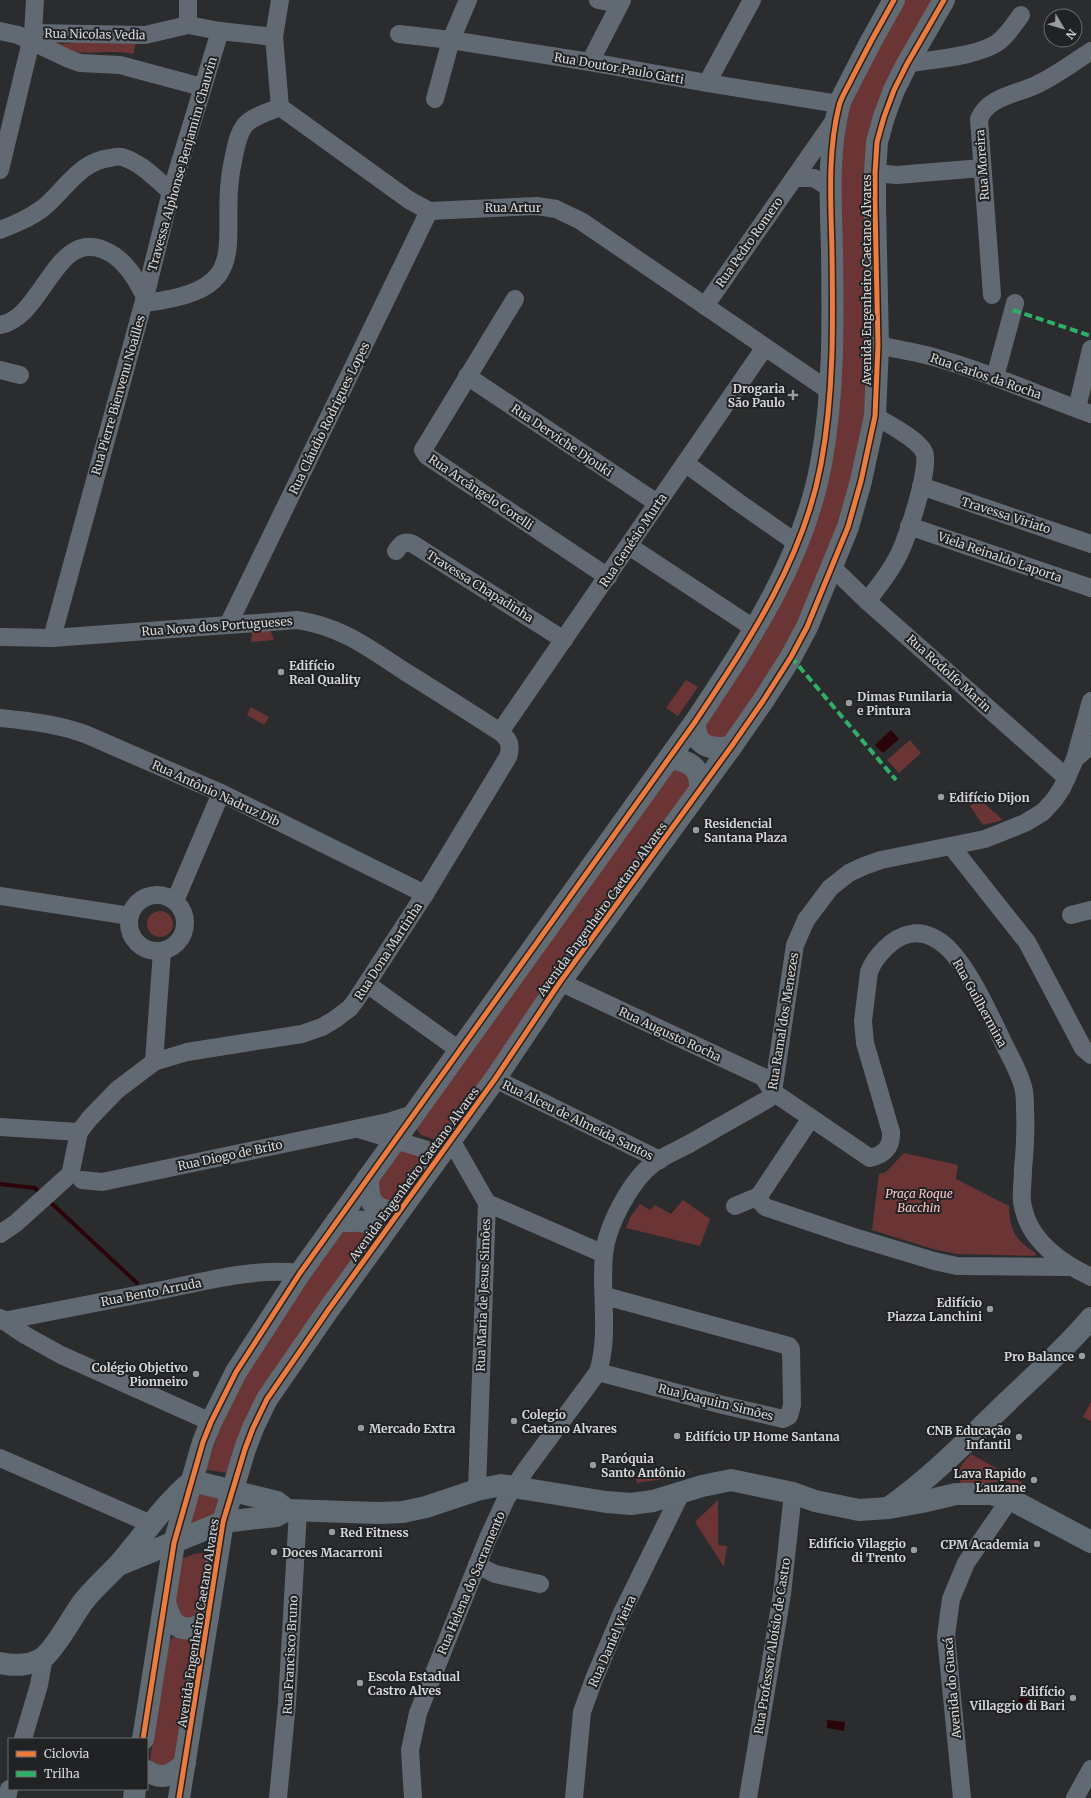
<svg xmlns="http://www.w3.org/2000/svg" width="1091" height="1798" font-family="Merriweather,serif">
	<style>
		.green { fill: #6b3536 }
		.water { fill: #2a0408 }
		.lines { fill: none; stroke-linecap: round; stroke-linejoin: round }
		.stream { stroke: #2a0408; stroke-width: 4 }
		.minor { stroke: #616a73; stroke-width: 18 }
		.major { stroke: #616b74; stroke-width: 22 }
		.quiet { stroke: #2db169; stroke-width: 4; stroke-dasharray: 8 4; stroke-linecap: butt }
		.cycleway-casing { stroke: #202224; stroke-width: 8 }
		.cycleway { stroke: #f17a3a; stroke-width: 5 }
		.poi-dot { fill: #9a9b9d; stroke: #202224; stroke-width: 1.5 }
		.labels { text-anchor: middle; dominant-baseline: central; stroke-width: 4; stroke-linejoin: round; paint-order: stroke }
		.street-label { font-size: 12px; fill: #d6d7d9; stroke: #202224 }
		.poi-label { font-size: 12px; font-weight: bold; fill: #d6d7d9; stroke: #202224; text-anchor: start }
		.park-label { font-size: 12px; font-style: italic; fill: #fbc6c4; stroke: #202224 }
	</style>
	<rect width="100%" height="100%" fill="#2a2c2d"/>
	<g class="green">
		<polygon points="901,0 936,0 877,112 868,421 841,527 813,593 783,651 725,741 700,733 819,499 837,155 846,103"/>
		<path d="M 51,40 L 61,44 L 90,41 L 136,43 L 133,54 C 103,47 77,62 51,40 Z"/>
		<polygon points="270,629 274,640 251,642 252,632"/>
		<polygon points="686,680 698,687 678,716 666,708"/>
		<polygon points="251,707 269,717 264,725 247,715"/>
		<polygon points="910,740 921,753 899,773 887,760"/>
		<polygon points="676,763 694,784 439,1141 421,1135 416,1128"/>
		<polygon points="979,799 1003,820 983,825 970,806"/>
		<circle cx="160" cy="924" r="13"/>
		<polygon points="402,1148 425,1156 420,1169 393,1208 385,1208 374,1186"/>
		<path d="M 904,1153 L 958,1165 L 956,1179 L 1009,1206 C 1010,1229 1014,1239 1034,1252 L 1036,1254 L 1035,1256 L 957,1254 L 933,1249 L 872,1230 L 879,1174 L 886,1172 Z"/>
		<polygon points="683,1200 710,1219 700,1246 626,1228 631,1216 640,1204 650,1210 655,1205 671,1214"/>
		<polygon points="347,1226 370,1232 369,1241 230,1473 206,1470 222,1421 245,1374 304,1284"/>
		<polygon points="1091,1402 1091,1421 1083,1417"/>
		<path d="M 971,1454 L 1023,1483 L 1021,1486 L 1005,1481 L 963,1485 C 952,1473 963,1463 971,1454 Z"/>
		<polygon points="658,1471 691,1471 669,1478 637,1483 635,1474"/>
		<polygon points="200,1485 223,1493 216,1522 184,1535"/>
		<polygon points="718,1500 718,1545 727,1546 724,1567 695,1522"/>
		<polygon points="210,1552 199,1621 182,1622 172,1603 179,1560 194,1554"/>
		<polygon points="181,1633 195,1637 175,1768 149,1766 167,1647 172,1638"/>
	</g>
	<g class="water">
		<polygon points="891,730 899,739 883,753 875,745"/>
		<polygon points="1025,1689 1037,1696 1034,1700 1030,1698 1025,1707 1017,1702"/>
		<polygon points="827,1720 845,1722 844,1731 827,1728"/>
	</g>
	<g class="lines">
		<g class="stream">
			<polyline points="0,1184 35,1188 41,1194"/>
			<polyline points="48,1200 137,1283"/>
		</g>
		<g class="minor">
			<polyline points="280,0 274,37 280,107 409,200 429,211 537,206 556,209 581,221 831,392"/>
			<polyline points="598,0 620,4"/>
			<polyline points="188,25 188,0"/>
			<polyline points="0,31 18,35 69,59 80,63 120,65 202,87"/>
			<polyline points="33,33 145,35 188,25 220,31 274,37"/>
			<polyline points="399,34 451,40 590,62 707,83 839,104"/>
			<polyline points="590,62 622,0"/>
			<path d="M 907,64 C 933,59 975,57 997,43 C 1007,36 1014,25 1021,15"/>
			<polyline points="707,83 752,0"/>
			<polyline points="435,99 451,40 468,0"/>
			<polyline points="0,170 33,33 35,0"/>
			<polyline points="875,173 897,175 982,168"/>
			<polyline points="794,178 814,178 831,189"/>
			<path d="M 0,230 C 15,224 30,218 43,208 C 64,191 80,161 110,158 C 114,157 118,156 122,157 C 142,163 156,179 171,192"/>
			<path d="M 992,295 L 979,119 C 988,96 1019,94 1038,84 C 1057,75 1074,62 1091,51"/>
			<polyline points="145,297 171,192 220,31"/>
			<polyline points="515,299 423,450 427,456 608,577"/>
			<path d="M 144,303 C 264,290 214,238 234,156 C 236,146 238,134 245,125 C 253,116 269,112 280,107"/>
			<polyline points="705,306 836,118"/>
			<path d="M 0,325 C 43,318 55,229 104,250 C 124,258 136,278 145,297 L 52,638"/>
			<path d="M 878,345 C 894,349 911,351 926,355 C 983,370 1036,394 1091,414"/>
			<polyline points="0,370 20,375"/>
			<polyline points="467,376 657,503"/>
			<polyline points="995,377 1015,303"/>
			<polyline points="1077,408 1091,349"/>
			<polyline points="685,463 738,502 798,544"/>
			<polyline points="921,486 1091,544"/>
			<polyline points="909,526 1091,588"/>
			<polyline points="629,546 755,629"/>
			<path d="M 396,551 C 401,544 404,540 413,544 L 564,640"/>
			<polyline points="832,567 867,601 1067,778"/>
			<path d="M 867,601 C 878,587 889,574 897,558 C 906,542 931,467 924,452 C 918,439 888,424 875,416"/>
			<polyline points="228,625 429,211"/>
			<path d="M 0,637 L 52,638 L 297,620 C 340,626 369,648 404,671 C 436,691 468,711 500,732 C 509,739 512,745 508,757 L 425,894 L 358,997 L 350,1008 L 334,1020 L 322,1027 L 302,1034 L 187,1052 L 154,1062 L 117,1090 L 90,1118 L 79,1132 L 71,1171"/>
			<path d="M 0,718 C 30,721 57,724 85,734 L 221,793 L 425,894"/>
			<polyline points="500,732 765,347"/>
			<polyline points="1075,759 1091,701"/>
			<polyline points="951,846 1027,942 1083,1048 1091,1055"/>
			<circle cx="157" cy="923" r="28"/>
			<polyline points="0,896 130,916"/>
			<polyline points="175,901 221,793"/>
			<polyline points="1071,915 1091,910"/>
			<path d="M 560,982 L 763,1077 L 773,1092 L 870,1158 C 884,1155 892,1147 891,1132 L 865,1043 L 863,1021 L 869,972 C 875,956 893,937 910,934 C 925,931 937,938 948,948 C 970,970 990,1015 1004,1044 C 1011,1059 1021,1074 1024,1091 C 1025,1097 1025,1103 1025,1109 C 1026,1129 1025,1149 1023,1169 C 1023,1180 1021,1192 1022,1202 C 1023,1208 1025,1215 1027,1220 C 1038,1247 1066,1265 1091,1277"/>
			<polyline points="367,984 459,1050"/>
			<polyline points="154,1062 162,951"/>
			<polyline points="495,1079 660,1160"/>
			<polyline points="811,1118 759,1196 759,1200 765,1207 851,1236 934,1261 957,1266 1069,1267"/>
			<polyline points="0,1127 79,1132"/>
			<polyline points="358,1129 441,1154"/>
			<polyline points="451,1140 487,1203"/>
			<polyline points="82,1180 102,1182 388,1122 413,1114"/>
			<polyline points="735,1206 759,1196"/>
			<polyline points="0,1234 16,1223 67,1177"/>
			<polyline points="0,1318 25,1335 61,1355 211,1422"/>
			<path d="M 3,1321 C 58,1310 113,1300 167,1289 C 210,1280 256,1268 300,1273"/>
			<polyline points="598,1372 723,1405 783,1419 789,1416 792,1405 791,1349 789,1346 605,1296"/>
			<polyline points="0,1458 151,1524"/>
			<polyline points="477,1490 487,1203 604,1254"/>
			<polyline points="477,1565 495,1574 540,1584"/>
			<polyline points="23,1739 39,1685 44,1657"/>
			<polyline points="7,1798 9,1789"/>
			<polyline points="278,1798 287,1703 298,1511"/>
			<path d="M 413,1798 L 410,1750 L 418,1713 L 488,1538 L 506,1499 L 527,1468 L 598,1372 C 610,1333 600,1294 604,1254 C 607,1225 631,1180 654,1163 C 665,1155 678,1150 689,1144 C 715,1129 742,1114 768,1099 L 773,1092 L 795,945 L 806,920 L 830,888 L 849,873 L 864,866 L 881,860 L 985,839 L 1025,823 L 1043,812 L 1054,800 L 1062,788 L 1075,759 L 1091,745"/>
			<polyline points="574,1798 582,1712 594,1679 621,1615 681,1493"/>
			<polyline points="748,1798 782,1594 793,1493"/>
			<polyline points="962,1798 946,1636 951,1599 966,1563 1010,1499"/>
			<polyline points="1075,1798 1091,1769"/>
		</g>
		<g class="major">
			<path d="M 695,722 C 694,747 711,750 731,747"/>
			<path d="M 670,758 C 690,761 701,767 700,789"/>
			<path d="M 367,1179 C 369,1185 368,1192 370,1198 C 375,1211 389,1213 401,1209"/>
			<path d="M 337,1221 C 353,1222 376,1215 379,1240"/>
			<path d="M 891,1506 C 934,1475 970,1438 1007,1402 C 1036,1374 1066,1348 1091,1318"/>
			<polyline points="121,1564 223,1522 276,1516 287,1510"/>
			<path d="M 165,1602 C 167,1609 169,1617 174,1623 C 185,1633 201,1628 208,1617"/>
			<path d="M 0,1663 C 14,1666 32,1666 44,1657 C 57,1646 72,1617 83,1602 C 94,1588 107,1577 119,1564 C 143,1537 163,1505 191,1482 L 197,1482 L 277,1502 L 287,1510 L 378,1513 L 403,1512 L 426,1507 L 477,1490 L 501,1485 L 606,1502 L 631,1504 L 653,1501 L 702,1486 L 731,1480 L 793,1493 L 815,1501 L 859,1510 L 889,1508 L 922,1502 L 956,1494 L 991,1494 L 1010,1499 L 1091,1542"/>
			<path d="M 143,1739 L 174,1543 L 203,1442 L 211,1422 L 236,1372 L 300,1273 L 695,722 C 748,642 803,561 821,464 C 834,394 833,323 832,252 C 831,204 827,154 839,106 C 841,97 848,87 852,78 C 865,52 879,26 894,0"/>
			<path d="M 147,1771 C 163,1781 173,1775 185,1763"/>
			<polyline points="134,1798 135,1789"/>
			<polyline points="179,1798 223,1522 245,1449 253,1428 267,1399 329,1309 495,1079 560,982 731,747 763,701 791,657 807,627 848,527 861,481 875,416 878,345 875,205 875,173 877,142 884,117 894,90 907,64 944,0"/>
		</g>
		<g class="quiet">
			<polyline points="1013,310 1091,336"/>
			<polyline points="791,657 896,780"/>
		</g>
		<defs>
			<g id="cycleway">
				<path d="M 143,1739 L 174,1543 L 203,1442 L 211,1422 L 236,1372 L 300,1273 L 695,722 C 748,642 803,561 821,464 C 834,394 833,323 832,252 C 831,204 827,154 839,106 C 841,97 848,87 852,78 C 865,52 879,26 894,0"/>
				<polyline points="179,1798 223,1522 245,1449 253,1428 267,1399 329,1309 495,1079 560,982 731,747 763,701 791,657 807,627 848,527 861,481 875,416 878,345 875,205 875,173 877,142 884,117 894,90 907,64 944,0"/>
			</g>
		</defs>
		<use href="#cycleway" class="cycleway-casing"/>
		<use href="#cycleway" class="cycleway"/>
	</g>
	<g class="poi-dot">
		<path d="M791 389h4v4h4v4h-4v4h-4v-4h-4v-4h4z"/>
		<circle cx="281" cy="672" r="4"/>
		<circle cx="849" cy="703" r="4"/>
		<circle cx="941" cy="797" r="4"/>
		<circle cx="696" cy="830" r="4"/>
		<circle cx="990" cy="1309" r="4"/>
		<circle cx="1082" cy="1356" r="4"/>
		<circle cx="196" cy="1374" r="4"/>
		<circle cx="514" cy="1421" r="4"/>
		<circle cx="361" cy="1428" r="4"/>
		<circle cx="677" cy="1436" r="4"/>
		<circle cx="1019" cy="1437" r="4"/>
		<circle cx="593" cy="1465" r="4"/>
		<circle cx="1034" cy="1480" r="4"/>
		<circle cx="332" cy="1532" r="4"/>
		<circle cx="1037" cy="1544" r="4"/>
		<circle cx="914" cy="1550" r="4"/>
		<circle cx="274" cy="1552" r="4"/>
		<circle cx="360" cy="1683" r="4"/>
		<circle cx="1073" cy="1698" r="4"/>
	</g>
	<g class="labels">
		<g class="street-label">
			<text transform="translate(95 34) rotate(1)">Rua Nicolas Vedia</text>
			<text transform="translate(619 68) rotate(10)">Rua Doutor Paulo Gatti</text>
			<text transform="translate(182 164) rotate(-74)">Travessa Alphonse Benjamim Chauvin</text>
			<text transform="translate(982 165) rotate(-94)">Rua Moreira</text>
			<text x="513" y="207">Rua Artur</text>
			<text transform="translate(749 242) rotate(-55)">Rua Pedro Romero</text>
			<text transform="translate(866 280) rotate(-90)">Avenida Engenheiro Caetano Alvares</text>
			<text transform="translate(986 376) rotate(19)">Rua Carlos da Rocha</text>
			<text transform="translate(118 395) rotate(-74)">Rua Pierre Bienvenu Noailles</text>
			<text transform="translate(329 418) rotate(-64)">Rua Cláudio Rodrigues Lopes</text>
			<text transform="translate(562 440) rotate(34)">Rua Derviche Djouki</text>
			<text transform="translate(481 492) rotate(34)">Rua Arcângelo Corelli</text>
			<text transform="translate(1006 515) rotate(18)">Travessa Viriato</text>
			<text transform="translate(633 540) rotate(-56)">Rua Genésio Murta</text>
			<text transform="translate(1000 557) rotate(19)">Viela Reinaldo Laporta</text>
			<text transform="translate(480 586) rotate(32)">Travessa Chapadinha</text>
			<text transform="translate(217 626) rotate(-4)">Rua Nova dos Portugueses</text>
			<text transform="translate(949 673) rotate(42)">Rua Rodolfo Marin</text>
			<text transform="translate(216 793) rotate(25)">Rua Antônio Nadruz Dib</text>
			<text transform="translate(602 909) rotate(-54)">Avenida Engenheiro Caetano Alvares</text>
			<text transform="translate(388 951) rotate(-57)">Rua Dona Martinha</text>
			<text transform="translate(980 1003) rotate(61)">Rua Guilhermina</text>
			<text transform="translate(783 1021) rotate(-81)">Rua Ramal dos Menezes</text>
			<text transform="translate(670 1034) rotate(25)">Rua Augusto Rocha</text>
			<text transform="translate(578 1120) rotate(26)">Rua Alceu de Almeida Santos</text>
			<text transform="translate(230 1155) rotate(-12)">Rua Diogo de Brito</text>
			<text transform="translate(414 1174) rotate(-54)">Avenida Engenheiro Caetano Alvares</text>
			<text transform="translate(151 1292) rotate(-11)">Rua Bento Arruda</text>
			<text transform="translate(483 1295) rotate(-88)">Rua Maria de Jesus Simões</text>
			<text transform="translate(716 1402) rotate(14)">Rua Joaquim Simões</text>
			<text transform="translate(471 1583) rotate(-67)">Rua Helena do Sacramento</text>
			<text transform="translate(198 1623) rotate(-81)">Avenida Engenheiro Caetano Alvares</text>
			<text transform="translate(612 1641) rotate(-66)">Rua Daniel Vieira</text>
			<text transform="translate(772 1646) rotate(-81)">Rua Professor Aloísio de Castro</text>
			<text transform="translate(290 1655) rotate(-87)">Rua Francisco Bruno</text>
			<text transform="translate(952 1688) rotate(-95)">Avenida do Guacá</text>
		</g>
		<g class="poi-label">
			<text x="785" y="388" text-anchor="end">Drogaria<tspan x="785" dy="14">São Paulo</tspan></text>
			<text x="289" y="665">Edifício<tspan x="289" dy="14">Real Quality</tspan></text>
			<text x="857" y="696">Dimas Funilaria<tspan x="857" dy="14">e Pintura</tspan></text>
			<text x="949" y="797">Edifício Dijon</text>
			<text x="704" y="823">Residencial<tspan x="704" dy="14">Santana Plaza</tspan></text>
			<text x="982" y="1302" text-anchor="end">Edifício<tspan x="982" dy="14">Piazza Lanchini</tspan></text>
			<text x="1074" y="1356" text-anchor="end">Pro Balance</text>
			<text x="188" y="1367" text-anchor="end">Colégio Objetivo<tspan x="188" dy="14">Pionneiro</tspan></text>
			<text x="522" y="1414">Colegio<tspan x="522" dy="14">Caetano Alvares</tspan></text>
			<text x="369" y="1428">Mercado Extra</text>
			<text x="1011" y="1430" text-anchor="end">CNB Educação<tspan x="1011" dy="14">Infantil</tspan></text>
			<text x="685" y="1436">Edifício UP Home Santana</text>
			<text x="601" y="1458">Paróquia<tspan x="601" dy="14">Santo Antônio</tspan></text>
			<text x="1026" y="1473" text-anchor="end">Lava Rapido<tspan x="1026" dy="14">Lauzane</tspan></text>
			<text x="340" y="1532">Red Fitness</text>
			<text x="906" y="1543" text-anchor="end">Edifício Vilaggio<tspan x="906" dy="14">di Trento</tspan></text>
			<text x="1029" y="1544" text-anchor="end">CPM Academia</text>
			<text x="282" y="1552">Doces Macarroni</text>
			<text x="368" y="1676">Escola Estadual<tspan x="368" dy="14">Castro Alves</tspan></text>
			<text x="1065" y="1691" text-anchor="end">Edifício<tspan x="1065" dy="14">Villaggio di Bari</tspan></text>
		</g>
		<g class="park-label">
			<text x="919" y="1193">Praça Roque<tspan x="919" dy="14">Bacchin</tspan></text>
		</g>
	</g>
	<rect x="8" y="1738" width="140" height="52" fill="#202224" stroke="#696a6c"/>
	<rect x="16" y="1751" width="20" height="6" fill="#f17a3a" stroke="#696a6c"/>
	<text x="44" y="1758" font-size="12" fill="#d6d7d9">Ciclovia</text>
	<rect x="16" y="1771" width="20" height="6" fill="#2db169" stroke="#696a6c"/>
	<text x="44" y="1778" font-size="12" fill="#d6d7d9">Trilha</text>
	<g transform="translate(1063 28) rotate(128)"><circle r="19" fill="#202224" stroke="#696a6c"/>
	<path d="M0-3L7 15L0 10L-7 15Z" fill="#9a9b9d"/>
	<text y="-6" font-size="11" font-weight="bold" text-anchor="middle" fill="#d6d7d9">N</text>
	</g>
</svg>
